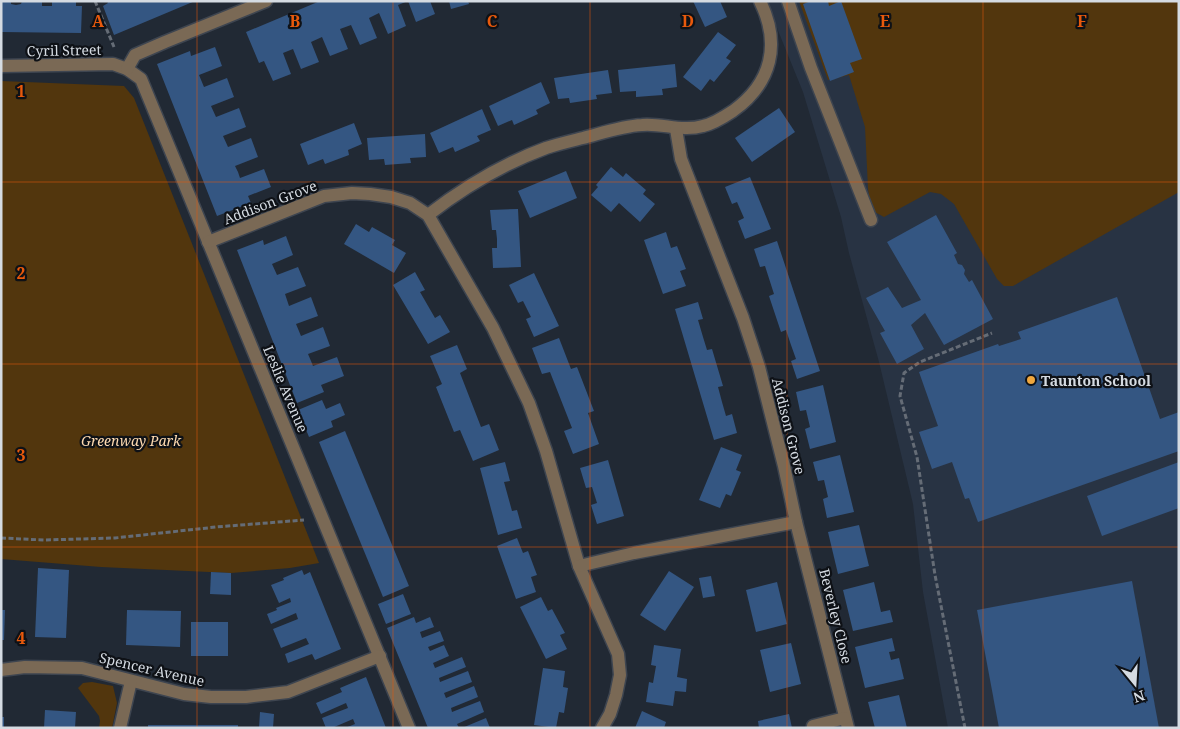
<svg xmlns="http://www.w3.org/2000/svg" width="1180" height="729" font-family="'Noto Serif',serif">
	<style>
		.built { fill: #283343 }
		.green { fill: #52360d }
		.building { fill: #345682 }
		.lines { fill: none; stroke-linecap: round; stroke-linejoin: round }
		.minor-casing { stroke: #3e4550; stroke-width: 15 }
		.path { stroke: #656c76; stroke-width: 3; stroke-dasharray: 5 2.5; stroke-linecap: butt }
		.minor { stroke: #7a6955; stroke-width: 12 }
		.grid { fill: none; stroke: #e8590c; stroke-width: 1; stroke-opacity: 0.55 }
		.poi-dot { fill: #efa73e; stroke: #0e1116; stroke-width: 2 }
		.labels { text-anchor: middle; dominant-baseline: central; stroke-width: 4.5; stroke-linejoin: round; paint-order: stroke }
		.street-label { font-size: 14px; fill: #d5dbe2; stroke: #0e1116 }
		.poi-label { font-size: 14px; font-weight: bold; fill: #d5dbe2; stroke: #0e1116; text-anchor: start }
		.park-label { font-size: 14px; font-style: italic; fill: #fedab0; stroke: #0e1116 }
		.grid-label { font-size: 16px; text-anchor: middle; font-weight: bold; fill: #e8590c; stroke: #0e1116; stroke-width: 4.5; stroke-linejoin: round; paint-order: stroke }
	</style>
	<rect width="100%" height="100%" fill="#212934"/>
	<polygon class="built" points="766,1 1179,1 1179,728 948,728 923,592 913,504 879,362 849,253 841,217 803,92"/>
	<g class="green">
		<polygon points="799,1 1179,1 1179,192 1013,286 1004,286 997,279 954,204 941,194 930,192 884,217 871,210 868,188 865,127 849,75 828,80"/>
		<polygon points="1,81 124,86 134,98 319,563 290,568 231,573 101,567 1,559"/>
		<polygon points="92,682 113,686 117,703 112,728 99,728 100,721 99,716 78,688 83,683"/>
	</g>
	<g class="building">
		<polygon points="1,1 11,1 11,4 16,5 21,4 22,1 42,1 42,6 52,6 52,1 76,1 76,6 82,6 81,33 1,32"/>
		<polygon points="107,1 195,1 114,35 103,6 108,3"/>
		<polygon points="320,1 430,1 435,14 416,22 408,1 398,5 406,26 388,34 379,13 369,18 377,38 360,45 351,25 340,29 348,49 330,56 322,37 311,42 319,62 301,69 293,49 283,53 291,74 273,81 264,61 259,63 246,32"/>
		<polygon points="449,1 468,1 469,4 451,9"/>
		<polygon points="693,1 720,1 727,17 705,27"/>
		<polygon points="811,1 828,1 829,6 841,1 862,59 850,63 854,72 830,81 803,4"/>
		<polygon points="718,32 736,45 726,58 731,61 714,82 710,79 701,91 683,77"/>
		<polygon points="215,47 222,66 199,75 204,87 227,78 234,97 211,106 216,117 239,108 246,127 223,136 228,147 251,138 258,157 235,166 238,172 240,178 264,169 271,187 248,196 251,203 217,216 157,64 190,51 191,56"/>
		<polygon points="675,64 677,87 662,89 663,95 649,96 636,97 636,91 620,92 618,70"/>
		<polygon points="608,70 612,93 596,95 597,99 570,103 569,98 558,99 554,78"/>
		<polygon points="541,82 550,103 536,110 538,114 514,125 512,120 498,126 489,106"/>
		<polygon points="779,108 795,132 752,162 735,138"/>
		<polygon points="482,109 491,130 477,136 480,141 455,152 453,147 439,153 430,133"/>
		<polygon points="354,123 362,144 348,150 349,155 325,164 323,159 308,165 300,144"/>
		<polygon points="425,134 426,157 410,158 411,163 385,165 384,159 369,160 367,138"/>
		<polygon points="611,167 623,177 626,173 646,190 643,194 655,204 640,222 619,203 611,212 591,195 598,187 596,185"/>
		<polygon points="566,171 577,198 530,218 518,191"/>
		<polygon points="750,177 771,229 745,239 738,221 744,218 737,202 732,204 725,187"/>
		<polygon points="518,209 521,267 493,268 492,248 497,248 497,239 496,230 492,230 490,210"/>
		<polygon points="936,215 957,253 954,255 958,264 962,265 965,270 964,274 969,282 972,280 993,319 944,345 925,313 911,325 924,349 897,364 880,333 885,331 866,298 888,287 902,308 921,300 887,242"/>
		<polygon points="356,224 369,232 372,227 395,240 392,245 406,253 394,273 344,244"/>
		<polygon points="666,232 671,248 677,246 686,269 680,271 686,286 663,294 644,240"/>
		<polygon points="286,236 293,255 272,264 277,275 298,267 306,286 285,294 289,306 311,297 318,316 296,324 301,336 323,327 330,346 308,354 311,361 313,366 337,357 344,376 321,385 324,392 297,403 237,250 263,240 264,245"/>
		<polygon points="777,241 820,371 797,379 791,361 796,359 791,345 786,330 781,332 769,296 774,294 765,266 760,267 754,249"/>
		<polygon points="415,272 425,290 420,292 435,318 440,315 450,332 428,344 393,285"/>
		<polygon points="534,273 559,326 534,337 526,319 531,317 523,301 518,303 509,285"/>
		<polygon points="1117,297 1160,419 1179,412 1179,451 978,522 969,498 965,499 952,462 932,469 919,432 938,426 919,372 998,344 999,346 1021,339 1018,332"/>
		<polygon points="698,302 703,319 698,320 703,337 707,350 712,349 723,386 718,387 722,402 726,416 732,414 737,433 714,440 675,309"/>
		<polygon points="559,338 571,369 577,367 594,411 588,413 599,444 573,454 564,431 572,428 550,372 542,374 532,348"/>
		<polygon points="457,345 467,369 460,373 481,427 489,424 499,450 473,461 460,430 454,432 436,387 442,384 430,356"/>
		<polygon points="823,385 836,442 810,449 805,429 810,427 806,410 800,411 796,392"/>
		<polygon points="322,400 326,409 340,403 345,415 331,421 333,427 309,437 298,410"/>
		<polygon points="345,431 409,586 383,597 319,442"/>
		<polygon points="721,447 742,455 736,470 741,472 731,496 726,494 720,508 699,500"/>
		<polygon points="840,455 854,512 827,518 823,499 828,497 824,480 818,481 813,462"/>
		<polygon points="608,460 624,516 597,524 591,505 597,503 592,487 586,488 580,468"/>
		<polygon points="505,462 510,481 504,482 512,511 517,510 522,528 498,535 480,468"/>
		<polygon points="1179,462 1179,508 1102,536 1087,496"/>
		<polygon points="859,525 869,566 838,574 828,532"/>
		<polygon points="517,538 523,553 528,551 537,575 531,577 536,592 516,599 497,546"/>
		<polygon points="38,568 69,570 66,638 35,637"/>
		<polygon points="302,570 304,575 310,572 341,649 315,660 312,654 288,663 285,654 309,644 306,638 281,648 273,629 298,619 296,613 271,624 267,614 277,610 276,608 291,602 290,598 279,603 271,585 284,580 283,578"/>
		<polygon points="669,571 694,587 665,631 640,615"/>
		<polygon points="211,572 231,573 231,595 210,594"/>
		<polygon points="711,576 715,596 703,598 699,578"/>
		<polygon points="1132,581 1159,728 999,728 977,610"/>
		<polygon points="777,582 787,624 756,632 746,590"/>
		<polygon points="874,582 881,612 890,610 893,622 853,631 843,590"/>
		<polygon points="403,594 411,614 386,624 378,604"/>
		<polygon points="541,597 548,611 552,609 565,633 560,635 567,649 546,659 520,607"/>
		<polygon points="1,610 5,610 4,640 1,640"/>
		<polygon points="127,610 181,611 180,647 126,645"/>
		<polygon points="414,617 416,623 430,617 434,627 420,632 422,638 440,631 444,641 428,647 430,651 444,645 449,656 433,663 435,668 462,657 466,667 439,678 440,682 468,671 472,682 444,693 446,698 474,686 478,697 451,708 452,712 480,701 484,712 457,724 459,728 428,728 393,643 387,628"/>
		<rect x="191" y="622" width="37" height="34"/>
		<polygon points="892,638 895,651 889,652 891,660 899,658 904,679 865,688 855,647"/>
		<polygon points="791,643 801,684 770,692 760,650"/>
		<polygon points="654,645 681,649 677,677 687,679 686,692 675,691 673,706 646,702 649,682 653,683 656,666 651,665"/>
		<polygon points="543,668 565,671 563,687 568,688 564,713 559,712 556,728 534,725"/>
		<polygon points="366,677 386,728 345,728 355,724 353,719 332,728 326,728 322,718 348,708 346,703 321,714 316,703 342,692 340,688"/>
		<polygon points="899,695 907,728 875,728 868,702"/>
		<polygon points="45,710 76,712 75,728 44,728"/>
		<polygon points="642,711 666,722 664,728 635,728"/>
		<polygon points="260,712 274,714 273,728 259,728"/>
		<polygon points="789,714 792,728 759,728 758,721"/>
		<rect x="1" y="717" width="3" height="11"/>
		<polygon points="486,718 490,728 462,728"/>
		<rect x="148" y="725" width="90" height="3"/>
	</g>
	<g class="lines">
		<defs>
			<g id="minor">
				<polyline points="788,1 811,68 871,220"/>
				<polyline points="1,66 113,64 127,69 141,79 409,728"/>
				<polyline points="127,69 135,55 165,42 266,1"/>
				<path d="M 428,215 C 463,188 505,163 546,148 C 558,144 571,141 583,138 C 602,133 622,126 642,125 C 662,123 682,132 703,126 C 713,124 724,117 733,111 C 772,83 781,44 760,1"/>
				<polyline points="208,242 324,196 352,193 370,194 391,197 410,203 428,215 493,328 529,403 546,451 579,566 618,654 620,675 616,695 610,714 602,728"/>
				<polyline points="796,522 848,728"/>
				<polyline points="579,566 634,553 796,522 784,466 759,367 743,318 681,159 676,129"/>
				<polyline points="1,670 25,667 82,668 184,694 211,697 246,697 288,692 380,656"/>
				<polyline points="813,726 845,718"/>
				<polyline points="120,728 131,681"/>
			</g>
		</defs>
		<use href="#minor" class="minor-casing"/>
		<g class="path">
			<polyline points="95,1 114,47"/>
			<polyline points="1,538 44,540 115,538 216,527 304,520"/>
			<polyline points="965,728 935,575 917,457 900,396 904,373 920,362 992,333"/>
		</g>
		<use href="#minor" class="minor"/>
	</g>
	<path class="grid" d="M 197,1 L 197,728M 393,1 L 393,728M 590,1 L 590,728M 787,1 L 787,728M 983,1 L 983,728M 1,182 L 1179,182M 1,364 L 1179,364M 1,547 L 1179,547"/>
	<circle class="poi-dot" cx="1031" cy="380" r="5"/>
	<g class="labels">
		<g class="street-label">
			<text transform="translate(64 50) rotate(-1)">Cyril Street</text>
			<text transform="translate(270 202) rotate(-21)">Addison Grove</text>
			<text transform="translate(286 389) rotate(67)">Leslie Avenue</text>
			<text transform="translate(789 426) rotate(76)">Addison Grove</text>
			<text transform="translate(836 616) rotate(76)">Beverley Close</text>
			<text transform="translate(152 669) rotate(13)">Spencer Avenue</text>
		</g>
		<g class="poi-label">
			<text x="1041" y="380">Taunton School</text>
		</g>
		<g class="park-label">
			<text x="131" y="440">Greenway Park</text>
		</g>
	</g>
	<g class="grid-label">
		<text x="98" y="27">A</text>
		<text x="295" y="27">B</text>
		<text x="492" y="27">C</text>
		<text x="688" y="27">D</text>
		<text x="885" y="27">E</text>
		<text x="1082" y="27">F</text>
		<text x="21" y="97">1</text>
		<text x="21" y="279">2</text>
		<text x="21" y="461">3</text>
		<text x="21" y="644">4</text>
	</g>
	<rect width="1180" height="729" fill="none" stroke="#d5dbe2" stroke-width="5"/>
	<g transform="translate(1135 684) rotate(162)" stroke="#0e1116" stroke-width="4" paint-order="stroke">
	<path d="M0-4L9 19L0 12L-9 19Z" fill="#d5dbe2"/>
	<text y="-8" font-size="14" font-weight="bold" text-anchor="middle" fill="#d5dbe2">N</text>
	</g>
</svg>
